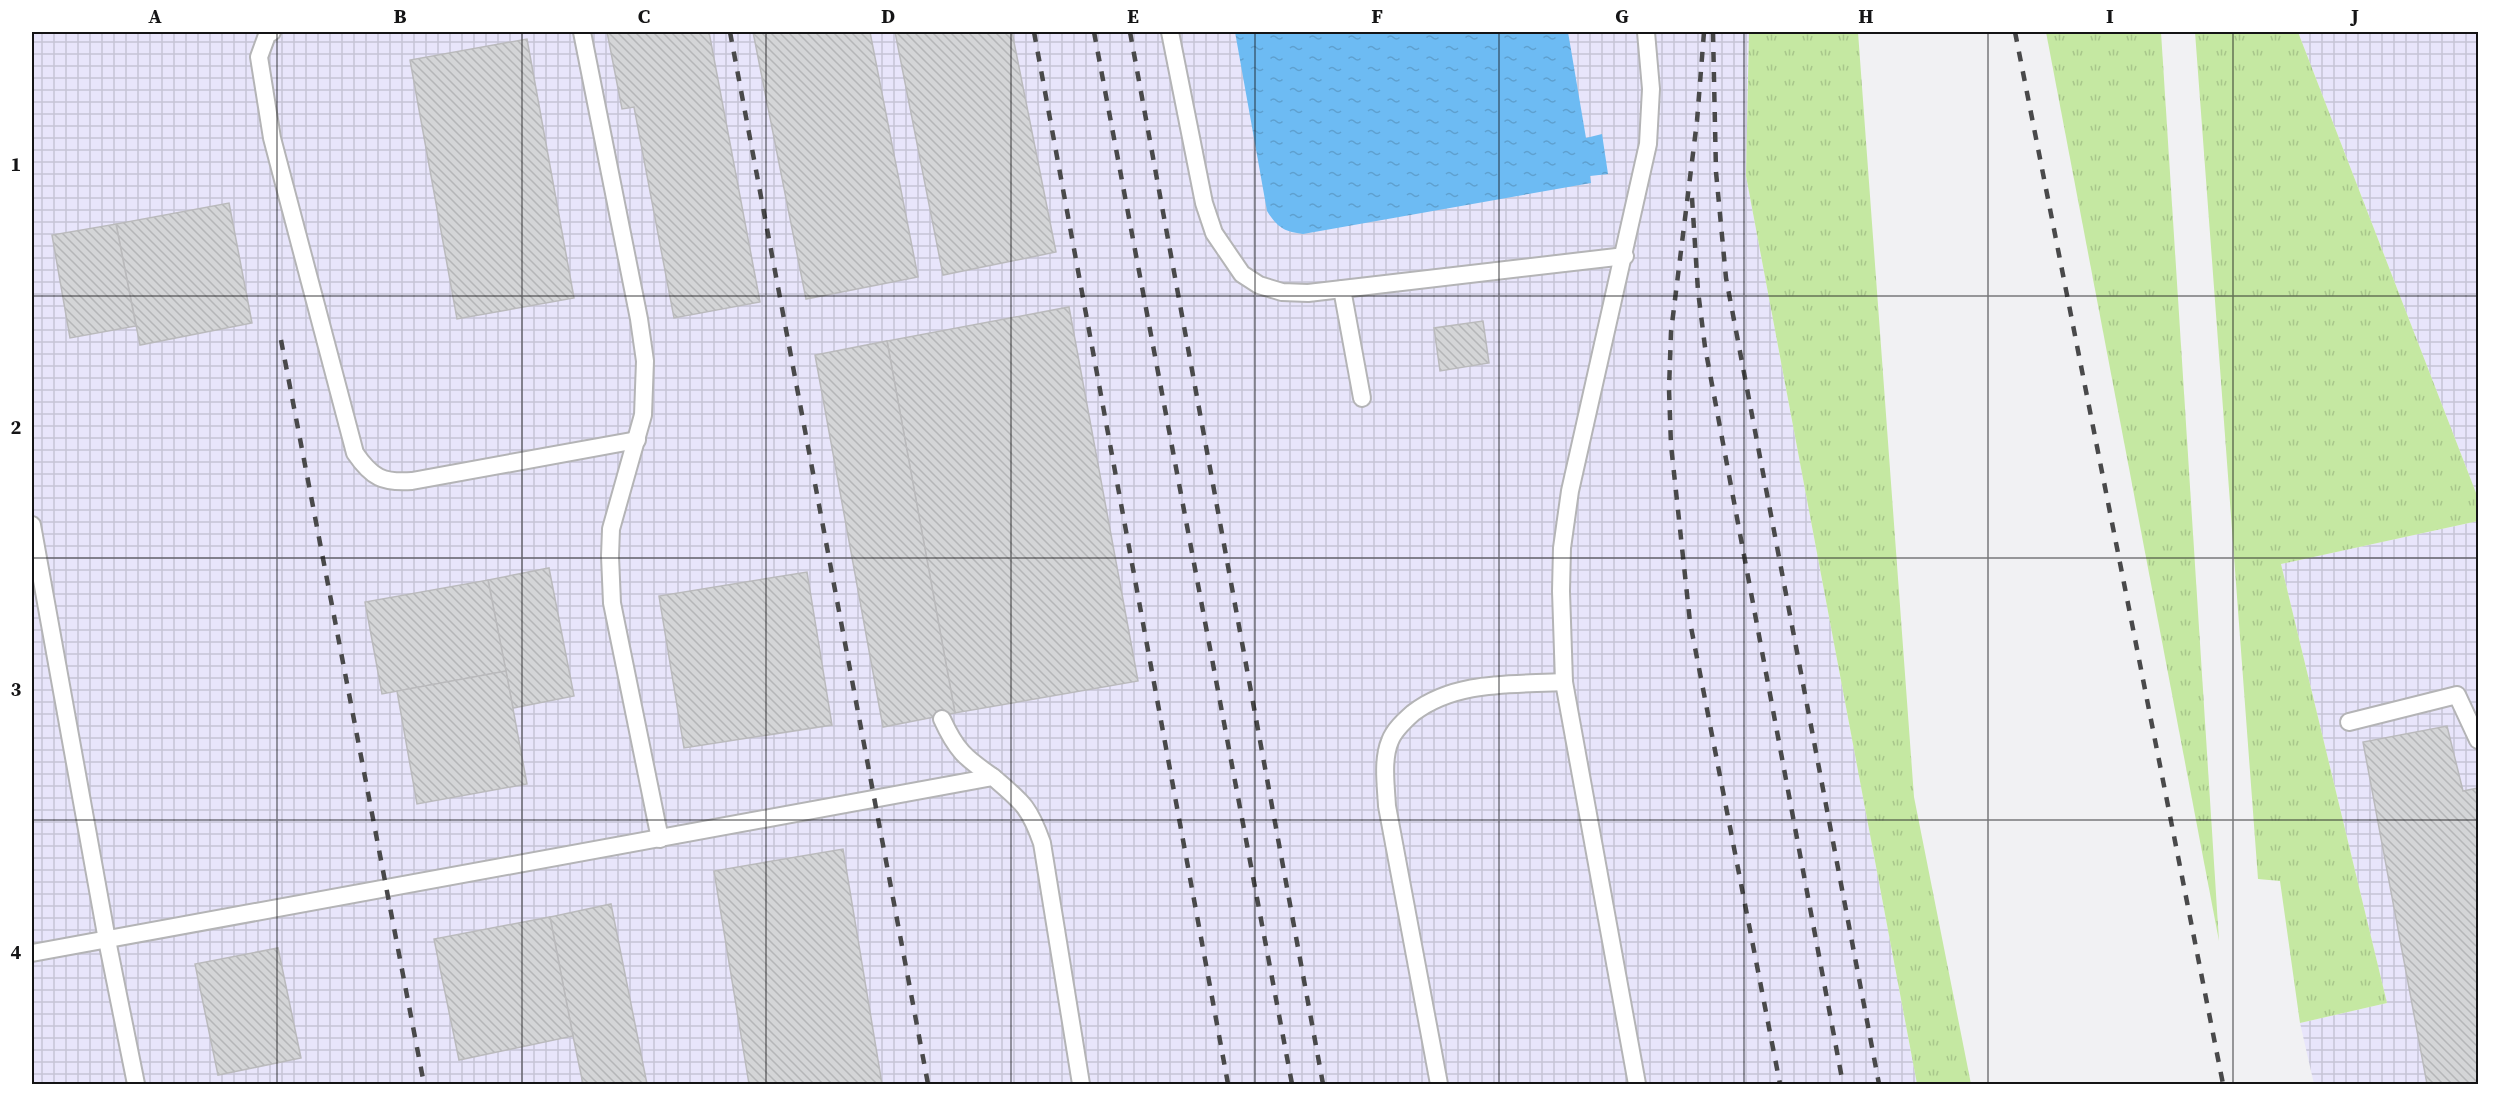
<svg xmlns="http://www.w3.org/2000/svg" width="2510" height="1116" font-family="'Source Serif 4',serif">
	<style>
		.industrial { fill: url(#industrial-grid) }
		.grass { fill: url(#grass-tufts) }
		.water { fill: url(#water-ripples) }
		.building { fill: url(#building-back-hatch); stroke: #bababc; stroke-width: 1.5 }
		.lines { fill: none; stroke-linecap: round; stroke-linejoin: round }
		.service-casing { stroke: #b4b4b6; stroke-width: 20 }
		.service { stroke: #fff; stroke-width: 16 }
		.rail { stroke: #49494a; stroke-width: 4.5; stroke-dasharray: 10 10; stroke-linecap: butt }
		.grid { fill: none; stroke: #141415; stroke-width: 1.5; stroke-opacity: 0.55 }
		.neatline { fill: none; stroke: #141415; stroke-width: 2 }
		.grid-label { font-size: 20px; text-anchor: middle; font-weight: bold; fill: #141415 }
	</style>
	<defs>
		<pattern id="industrial-grid" width="8" height="8" patternUnits="userSpaceOnUse" patternTransform="scale(1.5)"><rect width="8" height="8" fill="#e8e5fb"/><path d="M0 4h8M4 0v8" fill="none" stroke="#c6c4d6"/></pattern>
		<pattern id="grass-tufts" width="24" height="20" patternUnits="userSpaceOnUse" patternTransform="scale(1.5)"><rect width="24" height="20" fill="#c5e8a2"/><path d="M3 7l-1-3M5 7V3M7 7l1-3M15 17l-1-3M17 17v-4M19 17l1-3" fill="none" stroke="#a8c68b"/></pattern>
		<pattern id="water-ripples" width="26" height="14" patternUnits="userSpaceOnUse" patternTransform="scale(1.5)"><rect width="26" height="14" fill="#6dbbf3"/><path d="M2 4q2-2 4 0t4 0M15 11q2-2 4 0t4 0" fill="none" stroke="#5ea0cf"/></pattern>
		<pattern id="building-back-hatch" width="6" height="6" patternUnits="userSpaceOnUse" patternTransform="scale(1.5)"><rect width="6" height="6" fill="#d4d5d7"/><path d="M-1 5l2 2M0 0l6 6M5-1l2 2" fill="none" stroke="#b5b6b8"/></pattern>
	</defs>
	<rect width="100%" height="100%" fill="#f1f1f3"/>
	<g class="industrial">
		<polygon points="32,32 1749,32 1746,176 1917,1084 32,1084"/>
		<polygon points="2298,32 2478,32 2478,498"/>
		<polygon points="2478,521 2478,1084 2314,1084 2300,1023 2387,1003 2281,564"/>
	</g>
	<g class="grass">
		<polygon points="1749,32 1858,32 1914,797 1971,1084 1917,1084 1746,176"/>
		<polygon points="2046,32 2161,32 2219,941"/>
		<polygon points="2195,32 2298,32 2478,498 2478,521 2281,564 2387,1003 2300,1023 2280,881 2258,879"/>
	</g>
	<path class="water" d="M 1235,32 L 1568,32 L 1586,138 L 1602,134 L 1608,174 L 1590,176 L 1591,183 L 1303,234 C 1284,232 1277,227 1267,211 Z"/>
	<g class="building">
		<polygon points="607,32 709,32 760,302 674,318 634,107 622,109"/>
		<polygon points="753,32 870,32 918,277 806,299"/>
		<polygon points="895,32 1012,32 1056,252 943,275"/>
		<polygon points="527,39 574,298 457,319 410,60"/>
		<polygon points="229,203 252,323 140,345 116,224"/>
		<polygon points="116,224 136,326 70,338 52,235"/>
		<polygon points="1069,307 1138,681 955,713 887,341"/>
		<polygon points="1483,321 1489,363 1440,371 1434,328"/>
		<polygon points="887,341 955,713 883,727 815,355"/>
		<polygon points="549,568 574,696 513,708 488,580"/>
		<polygon points="807,572 832,725 684,748 659,596"/>
		<polygon points="488,580 506,671 382,694 365,602"/>
		<polygon points="506,671 527,784 417,804 397,691"/>
		<polygon points="2447,726 2463,791 2478,788 2478,1084 2427,1084 2363,742"/>
		<polygon points="843,849 882,1084 749,1084 714,871"/>
		<polygon points="611,904 647,1084 583,1084 573,1036 550,917"/>
		<polygon points="550,917 573,1036 459,1060 434,939"/>
		<polygon points="278,948 301,1058 218,1075 195,964"/>
	</g>
	<g class="lines">
		<defs>
			<g id="service">
				<path d="M 272,32 L 267,35 L 259,57 L 272,138 L 355,453 C 372,478 383,483 412,481 L 637,440"/>
				<polyline points="582,32 639,319 645,361 643,415 611,529 610,556 612,603 660,839"/>
				<polyline points="1170,32 1204,203 1214,233 1242,274 1259,285 1282,292 1308,293 1625,256"/>
				<polyline points="1342,289 1362,398"/>
				<polyline points="32,525 107,940 136,1084"/>
				<path d="M 942,719 C 956,750 965,758 993,777"/>
				<polyline points="2349,722 2457,695 2478,740"/>
				<path d="M 32,953 L 993,777 C 1022,802 1029,806 1042,843 L 1081,1084"/>
				<path d="M 1439,1084 L 1387,806 C 1386,786 1382,760 1390,741 C 1394,730 1404,721 1413,713 C 1456,680 1512,685 1564,682"/>
				<polyline points="1637,1084 1564,682 1561,591 1562,548 1570,491 1648,144 1651,89 1646,32"/>
			</g>
		</defs>
		<use href="#service" class="service-casing"/>
		<use href="#service" class="service"/>
		<g class="rail">
			<polyline points="730,32 928,1084"/>
			<polyline points="1034,32 1228,1084"/>
			<polyline points="1094,32 1292,1084"/>
			<polyline points="1130,32 1323,1084"/>
			<polyline points="1704,32 1697,121 1671,332 1669,389 1671,445 1690,622 1780,1084"/>
			<polyline points="1713,32 1716,172 1726,278 1879,1084"/>
			<polyline points="2015,32 2223,1084"/>
			<polyline points="1692,198 1698,291 1705,347 1843,1084"/>
			<polyline points="281,340 424,1084"/>
		</g>
	</g>
	<path class="grid" d="M 277,32 L 277,1084M 522,32 L 522,1084M 766,32 L 766,1084M 1011,32 L 1011,1084M 1255,32 L 1255,1084M 1499,32 L 1499,1084M 1744,32 L 1744,1084M 1988,32 L 1988,1084M 2233,32 L 2233,1084M 32,296 L 2478,296M 32,558 L 2478,558M 32,820 L 2478,820"/>
	<rect width="2510" height="1116" fill="none" stroke="#ffffff" stroke-width="66"/>
	<rect x="33" y="33" width="2444" height="1050" class="neatline"/>
	<g class="grid-label">
		<text x="155" y="23">A</text>
		<text x="400" y="23">B</text>
		<text x="644" y="23">C</text>
		<text x="888" y="23">D</text>
		<text x="1133" y="23">E</text>
		<text x="1377" y="23">F</text>
		<text x="1622" y="23">G</text>
		<text x="1866" y="23">H</text>
		<text x="2110" y="23">I</text>
		<text x="2355" y="23">J</text>
		<text x="16" y="171">1</text>
		<text x="16" y="434">2</text>
		<text x="16" y="696">3</text>
		<text x="16" y="959">4</text>
	</g>
</svg>
